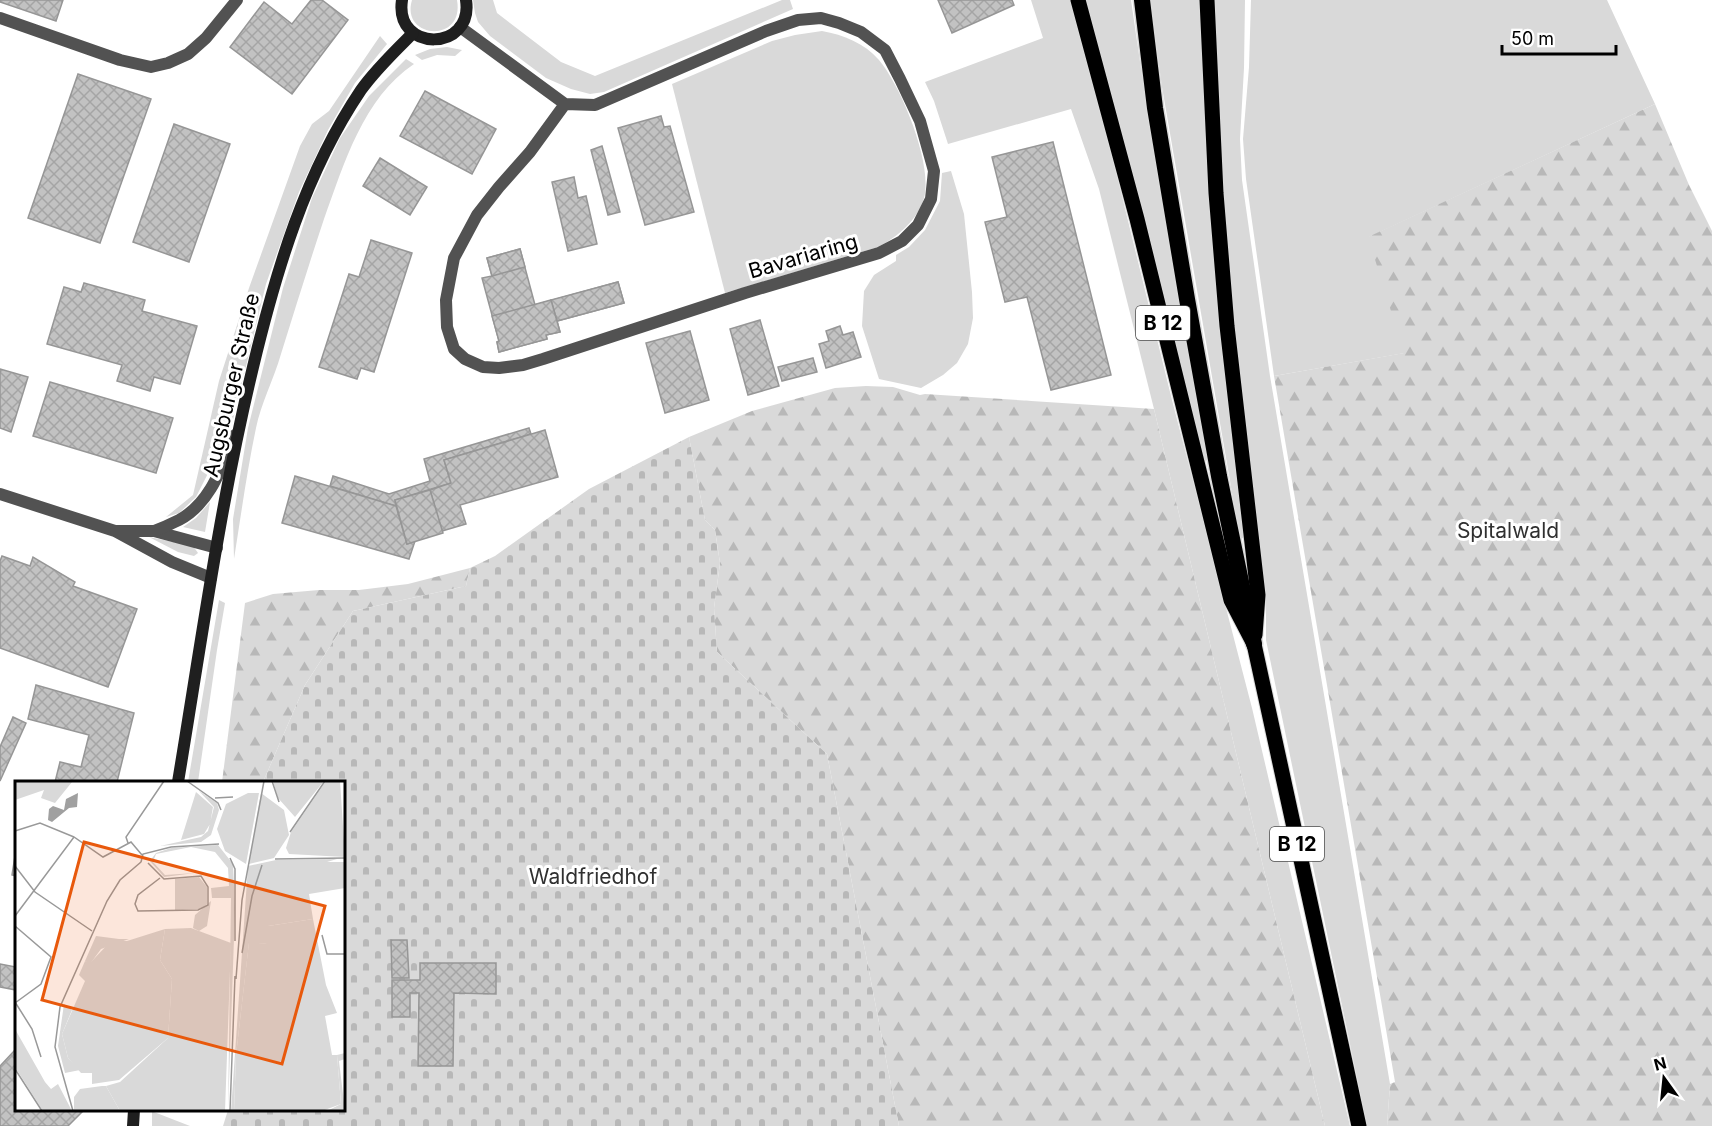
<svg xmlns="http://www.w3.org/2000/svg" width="1712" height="1126" font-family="Inter,sans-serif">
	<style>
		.grass { fill: #d9d9d9 }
		.forest { fill: url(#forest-firs) }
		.cemetery { fill: url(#cemetery-stones) }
		.building { fill: url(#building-cross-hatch); stroke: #969696; stroke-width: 1.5 }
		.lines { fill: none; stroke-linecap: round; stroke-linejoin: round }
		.primary-casing { stroke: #dbdbdb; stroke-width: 17 }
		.trunk-casing { stroke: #dbdbdb; stroke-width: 19 }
		.minor { stroke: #525252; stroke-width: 12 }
		.secondary { stroke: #1f1f1f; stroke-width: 12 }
		.primary { stroke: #000; stroke-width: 15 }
		.trunk { stroke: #000; stroke-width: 16 }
		.labels { text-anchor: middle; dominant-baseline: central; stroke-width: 6; stroke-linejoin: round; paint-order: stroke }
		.shield { fill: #fff; stroke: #4c4c4c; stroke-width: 1.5 }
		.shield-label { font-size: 20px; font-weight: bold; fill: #000 }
		.street-label { font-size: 21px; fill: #000; stroke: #fff }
		.park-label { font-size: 21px; fill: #303030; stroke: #fff }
		.inset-road { fill: none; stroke: #999; stroke-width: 1.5 }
		.view { fill: #e8590c; fill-opacity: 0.15; stroke: #e8590c; stroke-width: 3 }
		.inset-edge { fill: none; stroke: #000; stroke-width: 3 }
	</style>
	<defs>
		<pattern id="forest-firs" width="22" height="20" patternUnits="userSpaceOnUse" patternTransform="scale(1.5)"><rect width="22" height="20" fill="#d9d9d9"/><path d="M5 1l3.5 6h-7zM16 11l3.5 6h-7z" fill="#b8b8b8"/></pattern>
		<pattern id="cemetery-stones" width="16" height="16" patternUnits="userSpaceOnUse" patternTransform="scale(1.5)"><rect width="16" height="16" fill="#d9d9d9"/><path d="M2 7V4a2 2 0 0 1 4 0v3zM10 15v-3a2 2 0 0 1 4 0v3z" fill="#b8b8b8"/></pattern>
		<pattern id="building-cross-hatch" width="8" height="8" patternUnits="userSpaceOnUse" patternTransform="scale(1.5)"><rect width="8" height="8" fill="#c2c2c2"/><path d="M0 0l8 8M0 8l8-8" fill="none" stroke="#a5a5a5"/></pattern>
	</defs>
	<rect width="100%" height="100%" fill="#fff"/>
	<g class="grass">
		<path d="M 412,0 L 457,0 C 465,44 400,39 412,0 Z"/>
		<polygon points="473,0 493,0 497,13 561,62 595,76 782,0 790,0 793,9 604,92 590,94 571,89 546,78 490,36 478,22 475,13"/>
		<polygon points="1031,0 1070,0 1118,180 1172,400 1252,708 1350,1126 1325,1126 1154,409 1099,189 1071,109 948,144 934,101 925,82 1043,38"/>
		<path d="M 1085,0 L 1131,0 C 1153,154 1178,308 1208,460 L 1204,461 L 1145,218 Z"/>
		<polygon points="1150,0 1202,0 1246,537 1240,539 1162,87"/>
		<polygon points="1213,0 1245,0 1244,68 1240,139 1242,180 1270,376 1390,1084 1387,1126 1367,1126 1266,640 1266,594 1230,325"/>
		<polygon points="1251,0 1607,0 1655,104 1369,237 1405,353 1274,376 1246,179 1243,139 1249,67"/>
		<path d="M 822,31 C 844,35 864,43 879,60 C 901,86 933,164 924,198 C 918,220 897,237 878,247 L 725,293 L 672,84 L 772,41 L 795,35 Z"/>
		<polygon points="380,36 387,44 355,83 328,130 299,192 266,284 231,428 196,497 179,513 166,517 193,495 219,381 249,288 300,146 312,124 329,111"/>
		<polygon points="447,47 462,50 455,56 437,55 422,60 415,55 430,49"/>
		<path d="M 406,59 L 414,64 C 363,98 344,164 324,219 C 309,264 295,309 281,354 C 274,379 261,403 256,428 C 247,471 241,515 234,559 L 233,519 L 248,428 L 283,288 L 312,198 L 340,138 L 369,96 Z"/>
		<polygon points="951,171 964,214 972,292 973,318 968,344 957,363 943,375 921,388 879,379 862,326 864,291 874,275 896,261 896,255 909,247 925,230 940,201 942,173"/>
		<polygon points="210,502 205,532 183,527 196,518"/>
		<polygon points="149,537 193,546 198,553 194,556 178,552"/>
		<polygon points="219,600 225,603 217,650 198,782 188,782"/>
		<polygon points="152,1110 154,1110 154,1112 190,1126 152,1126"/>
	</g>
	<g class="forest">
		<polygon points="1655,104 1689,185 1712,231 1712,1126 1387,1126 1390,1084 1395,1082 1274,376 1404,353 1368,237"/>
		<polygon points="866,386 893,387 920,395 925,394 1154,409 1325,1126 899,1126 827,754 717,652 714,608 720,563 715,530 705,520 689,437 752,411 835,388"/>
		<polygon points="470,568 466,586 353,611 305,685 263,782 222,782 245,603 273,594 319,590 359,590 408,584"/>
	</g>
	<polygon class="cemetery" points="689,437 705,520 715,530 720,563 714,608 717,652 827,754 899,1126 223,1126 228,1110 344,1110 344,782 263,782 305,685 353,611 466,586 470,568 495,556 589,489"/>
	<g class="building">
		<polygon points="0,0 63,0 56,21 0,2"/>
		<polygon points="311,0 322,0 348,20 292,94 230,47 264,2 292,24"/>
		<polygon points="938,0 1012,0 1014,5 952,33"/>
		<polygon points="78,74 151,99 100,243 28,218"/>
		<polygon points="425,91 496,129 472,174 400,136"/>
		<polygon points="661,116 664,127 670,126 694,212 645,225 618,128"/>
		<polygon points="174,124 230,144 189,262 133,242"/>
		<polygon points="1053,142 1111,375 1051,390 1027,297 1005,302 985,222 1007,217 992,157"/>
		<polygon points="602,146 620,212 608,215 591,150"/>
		<polygon points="380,158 427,187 410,215 363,186"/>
		<polygon points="574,177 578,198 586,196 597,244 568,251 552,182"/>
		<polygon points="371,240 412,253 374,372 361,368 357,379 319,367 349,274 359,277"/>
		<polygon points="520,249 535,305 618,282 624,303 557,321 560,332 546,335 547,339 499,352 497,342 499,341 482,278 492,276 487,258"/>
		<polygon points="520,249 525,267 492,276 487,258"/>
		<polygon points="618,282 624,303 557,321 551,300"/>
		<polygon points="84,283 145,300 142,311 197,326 180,384 154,377 150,391 117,381 122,365 47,344 64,287 81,292"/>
		<polygon points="551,300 560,332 546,335 547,339 499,352 497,342 499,341 492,316"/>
		<polygon points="760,320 779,386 748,395 730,329"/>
		<polygon points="840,326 843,335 853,332 861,357 826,368 819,344 829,341 826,331"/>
		<polygon points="690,331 709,400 665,413 646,343"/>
		<polygon points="813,358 817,372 782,381 778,367"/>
		<polygon points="0,369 28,377 11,432 0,428"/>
		<polygon points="50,382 173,418 156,473 33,436"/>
		<polygon points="529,428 531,434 444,460 451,483 395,500 396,506 330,486 333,476 389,494 430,481 424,459"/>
		<polygon points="545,430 558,477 460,505 466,524 442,531 430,490 451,483 444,460"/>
		<polygon points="295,476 396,506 407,544 415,541 409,559 282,523"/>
		<polygon points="430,490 443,533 407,544 395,500"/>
		<polygon points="2,556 30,566 33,557 75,582 73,586 137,609 108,687 0,648 0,561"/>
		<polygon points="36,685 134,713 117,782 55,782 60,762 81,767 89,735 28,719"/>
		<polygon points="13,717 26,723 0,781 0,747"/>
		<polygon points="16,850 16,876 12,875"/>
		<polygon points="391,940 407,940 409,978 392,978"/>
		<polygon points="420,963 496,963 496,994 454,993 453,1066 418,1066 419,993 410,993 410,1017 392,1017 392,980 420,980"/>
		<polygon points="0,964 16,967 16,990 0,987"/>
		<polygon points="16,1049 16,1110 84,1110 68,1126 0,1126 0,1066"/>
	</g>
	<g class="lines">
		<defs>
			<g id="primary">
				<polyline points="1078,0 1137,219 1231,600 1254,644 1359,1126"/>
				<polyline points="1207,0 1216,193 1227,326 1258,595 1255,635"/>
			</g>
			<polyline id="trunk" points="1142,0 1155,108 1187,299 1219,476 1254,644"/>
		</defs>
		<use href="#primary" class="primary-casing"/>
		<use href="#trunk" class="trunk-casing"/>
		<g class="minor">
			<polyline points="0,18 120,60 151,67 168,63 188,54 206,38 237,0"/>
			<polyline points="460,27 565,104 595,105 766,31 798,20 821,18 839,23 861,32 885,50 900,79 920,121 934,171 931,199 918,225 902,241 879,253 745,293 543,359 523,365 499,368 483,367 465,359 454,349 447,327 446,300 454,258 477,215 499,187 530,152 565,104"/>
			<polyline points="0,494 115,531 172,562 211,578"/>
			<polyline points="116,531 154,531 217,548"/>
			<path d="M 154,531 C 162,528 171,524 179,520 C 211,503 222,466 235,435"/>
		</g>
		<g class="secondary">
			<path d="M 402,0 C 394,53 474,52 466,0"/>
			<path d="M 178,782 C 201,644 220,504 253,367 C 276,271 305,173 361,90 C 375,70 396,50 413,33"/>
			<polyline points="133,1126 134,1110"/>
		</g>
		<use href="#primary" class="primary"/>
		<use href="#trunk" class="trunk"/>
	</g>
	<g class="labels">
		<g class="shield">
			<rect x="1136" y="306" width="54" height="34" rx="4.5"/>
			<rect x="1270" y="827" width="54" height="34" rx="4.5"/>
		</g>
		<g class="shield-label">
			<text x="1163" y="323">B 12</text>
			<text x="1297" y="844">B 12</text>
		</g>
		<g class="street-label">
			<text transform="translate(803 256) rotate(-16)">Bavariaring</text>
			<text transform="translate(231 385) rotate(-77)">Augsburger Straße</text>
		</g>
		<g class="park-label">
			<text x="1508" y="530">Spitalwald</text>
			<text x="593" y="876">Waldfriedhof</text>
		</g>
	</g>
	<g transform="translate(15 781)">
		<rect width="330" height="330" fill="#fff"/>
		<path d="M 0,0 L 56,0 L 57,1 L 40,22 L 26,17 L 29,9 L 0,19 ZM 258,0 L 309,0 L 280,36 L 263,17 ZM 311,0 L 325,0 L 330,76 L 274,73 L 271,67 L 276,51 ZM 184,10 L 202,22 L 204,29 L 196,54 L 186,61 L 145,65 L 186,56 L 193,50 L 199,26 ZM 181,11 L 198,26 L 195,43 L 189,53 L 166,59 ZM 233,12 L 244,12 L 231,83 L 210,70 L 202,48 L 211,23 ZM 246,12 L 269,29 L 274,54 L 259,77 L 234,83 ZM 203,64 L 218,83 L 220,128 L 213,330 L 216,117 L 197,117 L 196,107 L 214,105 L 213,87 L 200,71 L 176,66 L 141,73 L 138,81 L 150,94 L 180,92 L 149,96 L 135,80 L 141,72 L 156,67 ZM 322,78 L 312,81 L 330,81 L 330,107 L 294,113 L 298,138 L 253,145 L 253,163 L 234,162 L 221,274 L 219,330 L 216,330 L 233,85 L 261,79 ZM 184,96 L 192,106 L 192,123 L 186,128 L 160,129 L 160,98 ZM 196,120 L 192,145 L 184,150 L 178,147 L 180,134 ZM 49,223 L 57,229 L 47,253 L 53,277 L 65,289 L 50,292 L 43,265 ZM 0,248 L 30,301 L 36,308 L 43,303 L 57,330 L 28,330 L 0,286 ZM 330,272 L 330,278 L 324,280 L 330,330 L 312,330 L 326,323 L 322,274 ZM 87,305 L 91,305 L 105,330 L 59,330 L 59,316 L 65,308 Z" fill="#d9d9d9"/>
		<path d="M 298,138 L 311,204 L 322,232 L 310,235 L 317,274 L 322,274 L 326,323 L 307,330 L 219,330 L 221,274 L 234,161 L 253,163 L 253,145 ZM 176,147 L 216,162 L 210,330 L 105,330 L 91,305 L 105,301 L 153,257 L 157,198 L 145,179 L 150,148 ZM 81,155 L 104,158 L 114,158 L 86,168 L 75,183 L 70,180 Z" fill="#d9d9d9"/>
		<path d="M 150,148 L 145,179 L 157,198 L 153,257 L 104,299 L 77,303 L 77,292 L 66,292 L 53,277 L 47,253 L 70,200 L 64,194 L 70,180 L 75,182 L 96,160 L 112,160 Z" fill="#d9d9d9"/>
		<path d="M 63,12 L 62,26 L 54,27 L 37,41 L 33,39 L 34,28 L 38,25 L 49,29 L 51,18 Z" fill="#a0a0a0"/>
		<path class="inset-road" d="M 172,0 L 203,22 L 206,29M 257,0 L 264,21M 200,17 L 218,16M 0,50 L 25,42 L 59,56M 275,51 L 310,0M 113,62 L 111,56 L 149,0M 215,77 L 220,88 L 220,160M 260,78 L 330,77M 126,81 L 128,73 L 156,66 L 204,63M 133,82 L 149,98 L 186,95 L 193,106 L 193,124 L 183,129 L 123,130 L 120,123 L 123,114 L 145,97M 0,85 L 20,111 L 77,150M 0,135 L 59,56 L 88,76 L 116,61 L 127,74M 0,145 L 36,176 L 26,203 L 0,222M 307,154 L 312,173 L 330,173M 227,172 L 237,115 L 247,84M 221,198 L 227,119 L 249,0M 0,221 L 17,248 L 26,276M 0,288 L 27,330M 58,330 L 40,266 L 45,226 L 92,120 L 105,99 L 126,81M 215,330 L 220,195"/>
		<path class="view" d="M 69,61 L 310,125 L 267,283 L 27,219 Z"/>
		<rect width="330" height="330" class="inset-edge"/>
	</g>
	<g transform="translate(1664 1078) rotate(345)" stroke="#ffffff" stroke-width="4.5" paint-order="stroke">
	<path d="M0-4.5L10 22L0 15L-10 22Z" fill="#000000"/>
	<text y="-9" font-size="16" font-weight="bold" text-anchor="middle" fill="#000000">N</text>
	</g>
	<path d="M1502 45v9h114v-9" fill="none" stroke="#000000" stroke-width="3"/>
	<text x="1511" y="45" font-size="18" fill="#000000" stroke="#ffffff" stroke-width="4.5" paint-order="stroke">50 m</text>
</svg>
